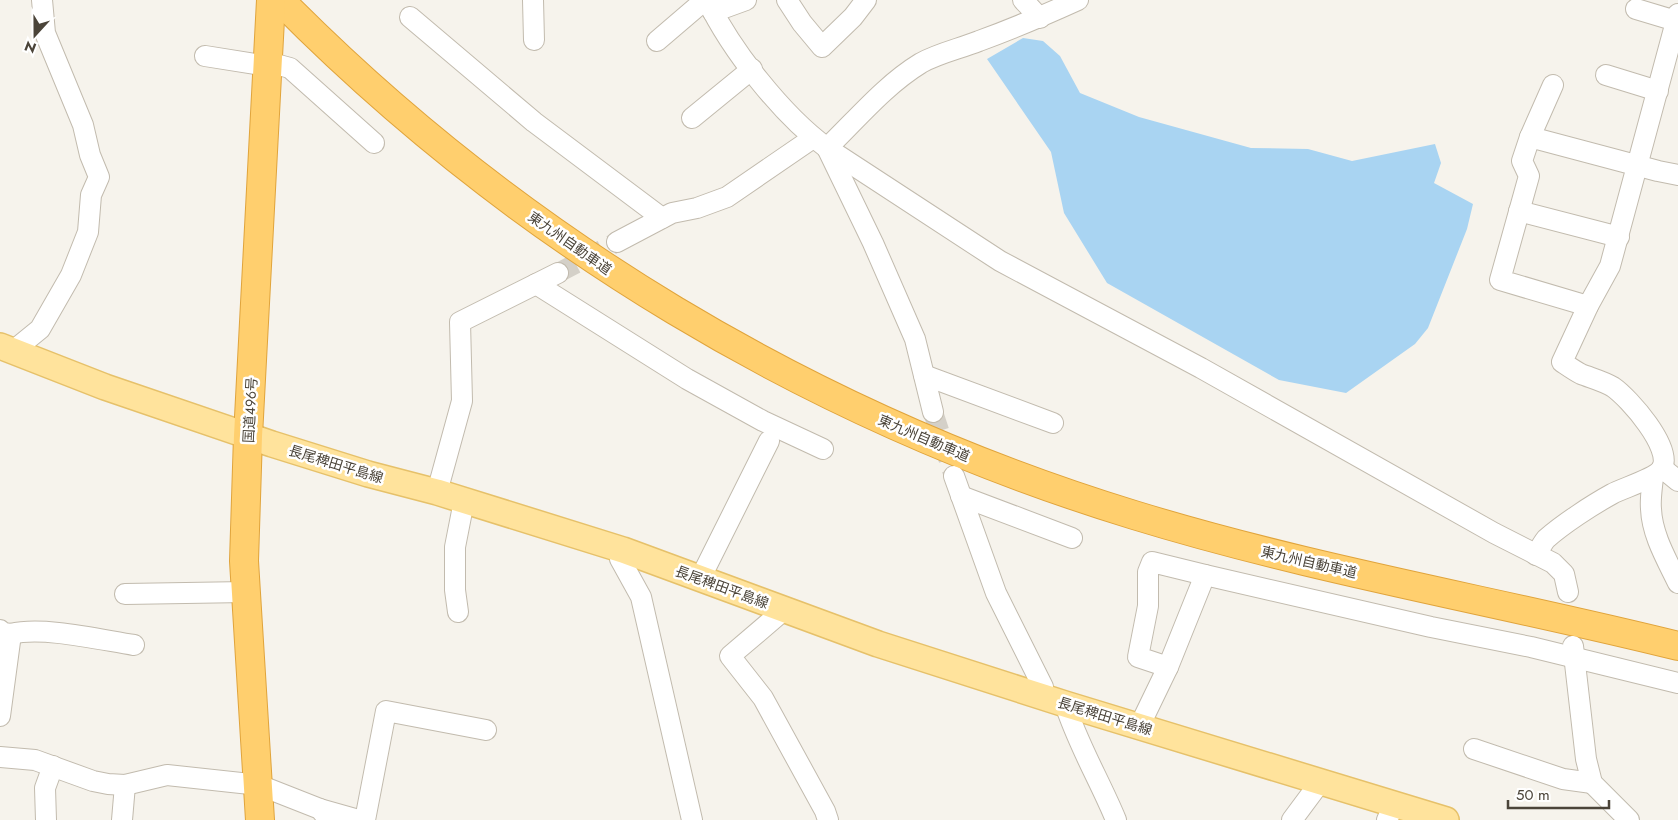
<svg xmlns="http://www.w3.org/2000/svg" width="1678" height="820" font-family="Jost,'Noto Sans JP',sans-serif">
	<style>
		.water { fill: #a9d4f2 }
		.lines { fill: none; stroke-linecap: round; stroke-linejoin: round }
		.minor-tunnel { stroke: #d4d0c8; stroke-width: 20; stroke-dasharray: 20 10; stroke-linecap: butt }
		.minor-casing { stroke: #c2bbae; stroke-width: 22 }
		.major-casing { stroke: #e6c16a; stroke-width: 28 }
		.highway-casing { stroke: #e0a43c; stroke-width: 30 }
		.minor { stroke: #fff; stroke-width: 20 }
		.major { stroke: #ffe39c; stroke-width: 25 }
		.highway { stroke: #ffcf6e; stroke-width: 28 }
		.labels { text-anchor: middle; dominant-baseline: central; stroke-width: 5; stroke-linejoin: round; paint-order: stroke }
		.street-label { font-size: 14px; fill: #4b4439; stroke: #fff }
	</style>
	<rect width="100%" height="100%" fill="#f6f3ec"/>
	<polygon class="water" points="1023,38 1043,41 1060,56 1080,93 1139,117 1251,148 1308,149 1352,161 1435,144 1441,163 1434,183 1473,204 1467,229 1428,328 1415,344 1346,393 1279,380 1107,283 1064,213 1051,152 987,59"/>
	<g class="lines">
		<g class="minor-tunnel">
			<polyline points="558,273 617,242"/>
			<polyline points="933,412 954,476"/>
		</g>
		<defs>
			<g id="minor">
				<polyline points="533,0 534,40"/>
				<path d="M 707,0 C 731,50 782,115 827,148 L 1000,261 L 1201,368 L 1494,533 L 1553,563 L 1564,574 L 1568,592"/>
				<polyline points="787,0 802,23 822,47 853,17 866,0"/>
				<polyline points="1023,0 1040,18"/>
				<polyline points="1636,9 1676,21"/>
				<polyline points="713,12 746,0"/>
				<polyline points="410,17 534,122 662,218"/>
				<polyline points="657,41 705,0"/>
				<polyline points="205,56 268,66"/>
				<polyline points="268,62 290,68 374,143"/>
				<polyline points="1606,75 1658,91"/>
				<polyline points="692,118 752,69"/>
				<polyline points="1530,137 1553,85"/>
				<path d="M 827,148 C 857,119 885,85 921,63 C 939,53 959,49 979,41 C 1012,29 1045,15 1078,0"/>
				<polyline points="827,148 873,243 915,339 933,412"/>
				<polyline points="1519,211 1619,237"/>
				<polyline points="617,242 672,213 697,208 727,197 813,138"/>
				<polyline points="536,284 687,379 763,421 823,449"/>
				<polyline points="1588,306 1500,280 1529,176 1522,161 1530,137 1658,171 1678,175"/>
				<polyline points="13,351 40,329 71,275 88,232 91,195 99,177 90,155 83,125 45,33 42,0"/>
				<polyline points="924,375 1053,423"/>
				<polyline points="1662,468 1678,481"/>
				<polyline points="954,476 996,593 1043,687 1042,697"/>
				<path d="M 1653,477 C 1652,488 1650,499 1651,509 C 1652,535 1667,560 1678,583"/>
				<polyline points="437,492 462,401 460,322 558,273"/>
				<polyline points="961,496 1072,538"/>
				<polyline points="623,550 620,559 641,597 692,820"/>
				<path d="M 1536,555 C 1539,550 1542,544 1546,539 C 1563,524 1592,505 1612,494 C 1623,488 1657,478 1662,468 C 1673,448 1629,398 1613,387 C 1603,381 1591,378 1581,374 C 1575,371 1568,366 1562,362 L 1588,306 L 1610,266 L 1678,14"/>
				<polyline points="700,579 769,441"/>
				<polyline points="125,594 246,592"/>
				<polyline points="784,610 730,656 763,698 825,811 828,820"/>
				<polyline points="458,612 455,590 455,547 464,501"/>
				<polyline points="0,630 3,633 11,634 0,716"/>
				<path d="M 11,634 C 43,626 101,640 134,645"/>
				<polyline points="1573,646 1586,759 1592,783 1629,820"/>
				<polyline points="1168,667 1138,657 1148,606 1148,572 1152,562 1205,575"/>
				<path d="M 1065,704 C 1078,745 1100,781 1116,820"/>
				<polyline points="1139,727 1168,667 1205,575 1431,627 1531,647 1678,683"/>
				<polyline points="1474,749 1563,779 1592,783"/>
				<polyline points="0,757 35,760 93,781 108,784 125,785 167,775 259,785 320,809 329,820"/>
				<polyline points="320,809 359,820"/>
				<polyline points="46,820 45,788 53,766"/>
				<polyline points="122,820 125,785"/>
				<polyline points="365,820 386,711 486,730"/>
				<polyline points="1292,820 1321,781"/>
				<polyline points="1387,820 1395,803"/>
			</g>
			<polyline id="major" points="0,346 105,387 272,444 368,474 437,492 623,550 878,644 1065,704 1446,820"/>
			<g id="highway">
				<path d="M 280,0 C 517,240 811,416 1134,515 C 1313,570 1497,601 1678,646"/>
				<polyline points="260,820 244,561 248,436 271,0"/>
			</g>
		</defs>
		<use href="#minor" class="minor-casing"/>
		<use href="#major" class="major-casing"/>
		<use href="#highway" class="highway-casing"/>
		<use href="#minor" class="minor"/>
		<use href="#major" class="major"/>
		<use href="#highway" class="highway"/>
	</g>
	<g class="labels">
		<g class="street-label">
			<text transform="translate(570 243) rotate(35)">東九州自動車道</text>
			<text transform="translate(250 410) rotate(-87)">国道496号</text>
			<text transform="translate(924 438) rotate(23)">東九州自動車道</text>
			<text transform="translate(336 464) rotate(17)">長尾稗田平島線</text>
			<text transform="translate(1309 562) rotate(13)">東九州自動車道</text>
			<text transform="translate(722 587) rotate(20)">長尾稗田平島線</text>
			<text transform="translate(1105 716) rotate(17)">長尾稗田平島線</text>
		</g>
	</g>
	<g transform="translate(35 35) rotate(201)" stroke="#ffffff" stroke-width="4" paint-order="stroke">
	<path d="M0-4L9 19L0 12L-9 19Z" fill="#4b4439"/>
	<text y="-8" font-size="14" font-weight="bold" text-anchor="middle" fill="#4b4439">N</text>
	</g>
	<path d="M1508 800v8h101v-8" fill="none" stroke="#4b4439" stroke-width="2.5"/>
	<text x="1516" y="800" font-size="15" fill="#4b4439" stroke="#ffffff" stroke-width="4" paint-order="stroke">50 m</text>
</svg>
